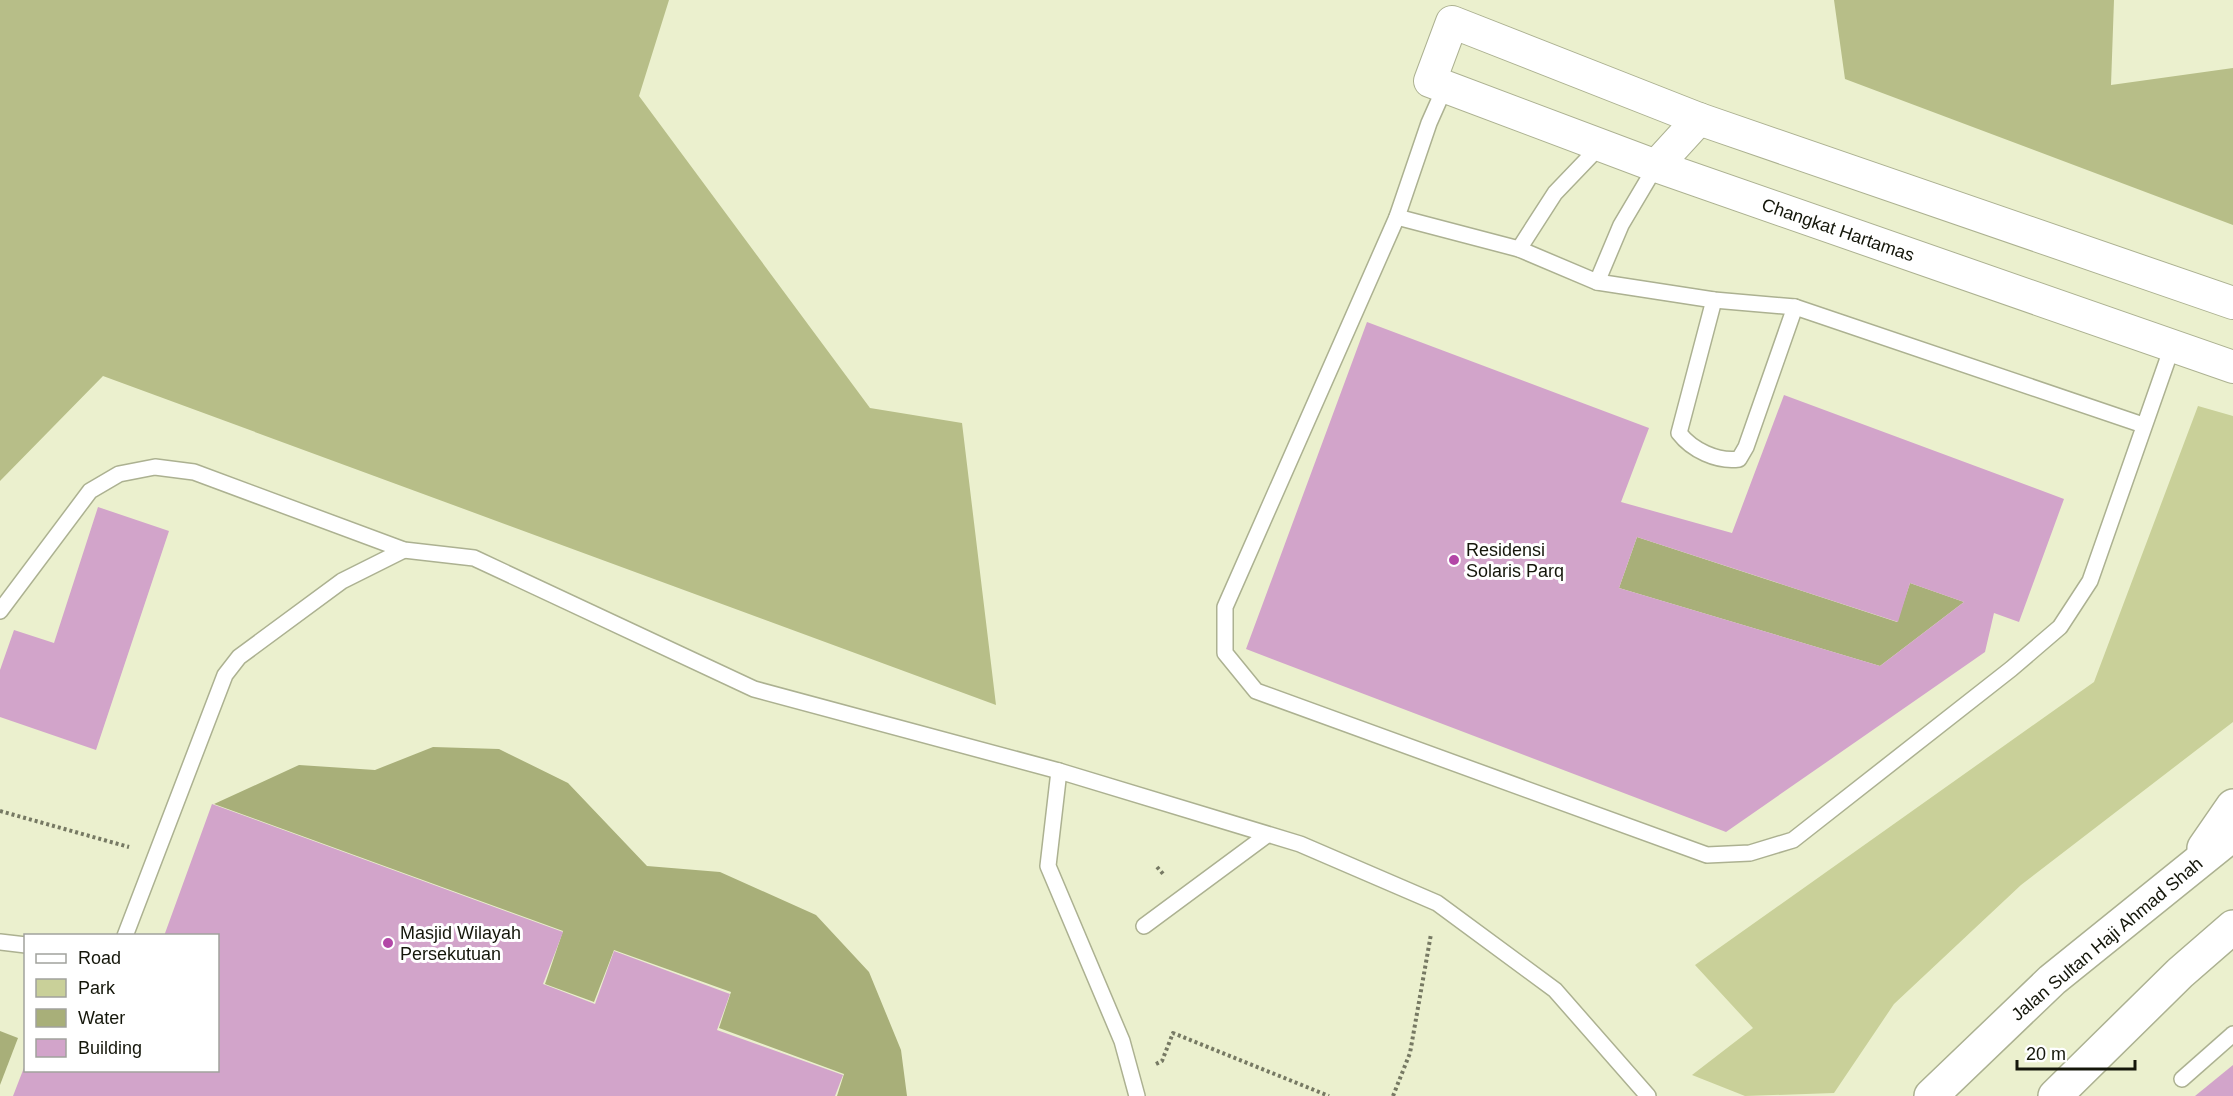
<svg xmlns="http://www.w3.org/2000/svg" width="2233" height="1096" font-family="Helvetica,sans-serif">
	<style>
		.green { fill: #c9d099 }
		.forest { fill: #b7be88 }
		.water { fill: #a8af79 }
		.building { fill: #d2a4ca; fill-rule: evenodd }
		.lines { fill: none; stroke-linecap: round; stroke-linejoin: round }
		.service-casing { stroke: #acb191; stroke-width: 18 }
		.minor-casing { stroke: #acb191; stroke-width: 34 }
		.tertiary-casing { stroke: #acb191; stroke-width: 36 }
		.path { stroke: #767963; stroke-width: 4; stroke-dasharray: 3 3; stroke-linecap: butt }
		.service { stroke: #fff; stroke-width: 15 }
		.minor { stroke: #fff; stroke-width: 32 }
		.tertiary { stroke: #fff; stroke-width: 33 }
		.poi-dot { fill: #b347a7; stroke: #fff; stroke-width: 2 }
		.labels { text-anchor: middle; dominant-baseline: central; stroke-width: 6; stroke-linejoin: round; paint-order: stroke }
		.street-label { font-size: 18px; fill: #14160a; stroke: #fff }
		.poi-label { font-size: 18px; fill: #14160a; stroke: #fff; text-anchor: start }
	</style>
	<rect width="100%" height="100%" fill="#ebf0ce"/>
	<polygon class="green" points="2198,406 2233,416 2233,722 2021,885 1894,1004 1834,1093 1745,1096 1692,1075 1753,1028 1695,965 2094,682"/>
	<g class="forest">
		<polygon points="0,0 669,0 639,96 870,408 962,423 996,705 103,376 0,481"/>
		<polygon points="1834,0 2114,0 2111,85 2233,68 2233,225 1845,79"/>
	</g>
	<g class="water">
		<polygon points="1637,537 1897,622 1910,583 1964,602 1880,666 1619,588"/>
		<polygon points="433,747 499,749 568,783 647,866 720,872 816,915 869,972 901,1050 907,1096 837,1096 844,1074 719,1028 731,992 614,950 594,1002 545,984 563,931 214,804 299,765 375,770"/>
		<polygon points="0,1031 18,1038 0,1085"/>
	</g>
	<g class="building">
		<path d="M 1367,322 L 1649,428 L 1621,502 L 1732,533 L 1784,395 L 2064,499 L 2019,622 L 1994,613 L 1985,652 L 1726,832 L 1246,649 ZM 1637,537 L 1898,622 L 1910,583 L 1964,602 L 1880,666 L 1619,588 Z"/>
		<polygon points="98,507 169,531 96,750 0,717 0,670 14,630 54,643"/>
		<polygon points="212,804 563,932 543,984 595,1004 614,951 730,994 717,1030 843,1075 835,1096 13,1096 25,1065 26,1070 218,1070 218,936 164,936"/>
		<polygon points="2233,1065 2233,1096 2195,1096"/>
	</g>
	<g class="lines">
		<defs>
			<g id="service">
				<polyline points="1445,87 1429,123 1397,217 1225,607 1225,653 1256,691 1707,855 1750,853 1793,840 2011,669 2060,627 2090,581 2172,347"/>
				<polyline points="1397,217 1519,249 1597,282 1714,300 1795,307 2143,425"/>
				<polyline points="1519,249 1555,193 1601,145"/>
				<polyline points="1597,282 1621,225 1656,166"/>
				<path d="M 1714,300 L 1679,433 C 1692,450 1717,462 1739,459 L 1746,447 L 1795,307"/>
				<polyline points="0,611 90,491 119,474 155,467 194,472 404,550 474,558 754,689 1059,771 1300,844 1437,903 1555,990 1648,1096"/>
				<polyline points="1059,771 1048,866 1122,1041 1137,1096"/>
				<polyline points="1144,926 1267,835"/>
				<polyline points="125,936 225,675 239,657 342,581 404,550"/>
				<polyline points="0,942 26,945"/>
				<polyline points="2182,1079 2233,1034"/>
			</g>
			<g id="minor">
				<polyline points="1656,166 1699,119"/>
				<polyline points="2233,303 1699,119 1452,22 1430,81 1656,166 2233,367"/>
			</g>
			<g id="tertiary">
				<polyline points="2204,848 2233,806"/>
				<polyline points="1931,1096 2052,980 2233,834"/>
				<polyline points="2055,1096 2180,973 2233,927"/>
			</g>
		</defs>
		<use href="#service" class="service-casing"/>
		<use href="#minor" class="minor-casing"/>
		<use href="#tertiary" class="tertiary-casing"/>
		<g class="path">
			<polyline points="0,811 129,847"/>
			<polyline points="1157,867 1165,876"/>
			<polyline points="1156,1064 1162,1061 1173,1033 1329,1096"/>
			<polyline points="1393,1096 1410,1053 1431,934"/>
		</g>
		<use href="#service" class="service"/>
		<use href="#minor" class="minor"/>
		<use href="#tertiary" class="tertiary"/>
	</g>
	<g class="poi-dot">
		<circle cx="1454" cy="560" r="6"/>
		<circle cx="388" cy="943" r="6"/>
	</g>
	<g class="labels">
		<g class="street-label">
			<text transform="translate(1838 230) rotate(19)">Changkat Hartamas</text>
			<text transform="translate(2107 939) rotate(-40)">Jalan Sultan Haji Ahmad Shah</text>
		</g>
		<g class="poi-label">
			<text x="1466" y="550">Residensi<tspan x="1466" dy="21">Solaris Parq</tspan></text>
			<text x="400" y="933">Masjid Wilayah<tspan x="400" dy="21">Persekutuan</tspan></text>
		</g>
	</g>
	<rect x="24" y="934" width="195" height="138" fill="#ffffff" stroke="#a1a29d" stroke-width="1.5"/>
	<rect x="36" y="954" width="30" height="9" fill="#ffffff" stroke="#a1a29d" stroke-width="1.5"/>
	<text x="78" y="964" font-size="18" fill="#14160a">Road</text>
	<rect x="36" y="979" width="30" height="18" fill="#c9d099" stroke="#a1a29d" stroke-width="1.5"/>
	<text x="78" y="994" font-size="18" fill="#14160a">Park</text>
	<rect x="36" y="1009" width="30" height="18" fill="#a8af79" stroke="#a1a29d" stroke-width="1.5"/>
	<text x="78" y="1024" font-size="18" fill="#14160a">Water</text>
	<rect x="36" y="1039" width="30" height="18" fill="#d2a4ca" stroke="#a1a29d" stroke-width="1.5"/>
	<text x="78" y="1054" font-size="18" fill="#14160a">Building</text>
	<path d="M2017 1060v9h118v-9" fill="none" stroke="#14160a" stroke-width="3"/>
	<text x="2026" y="1060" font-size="18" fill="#14160a" stroke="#ffffff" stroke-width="4.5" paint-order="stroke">20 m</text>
</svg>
